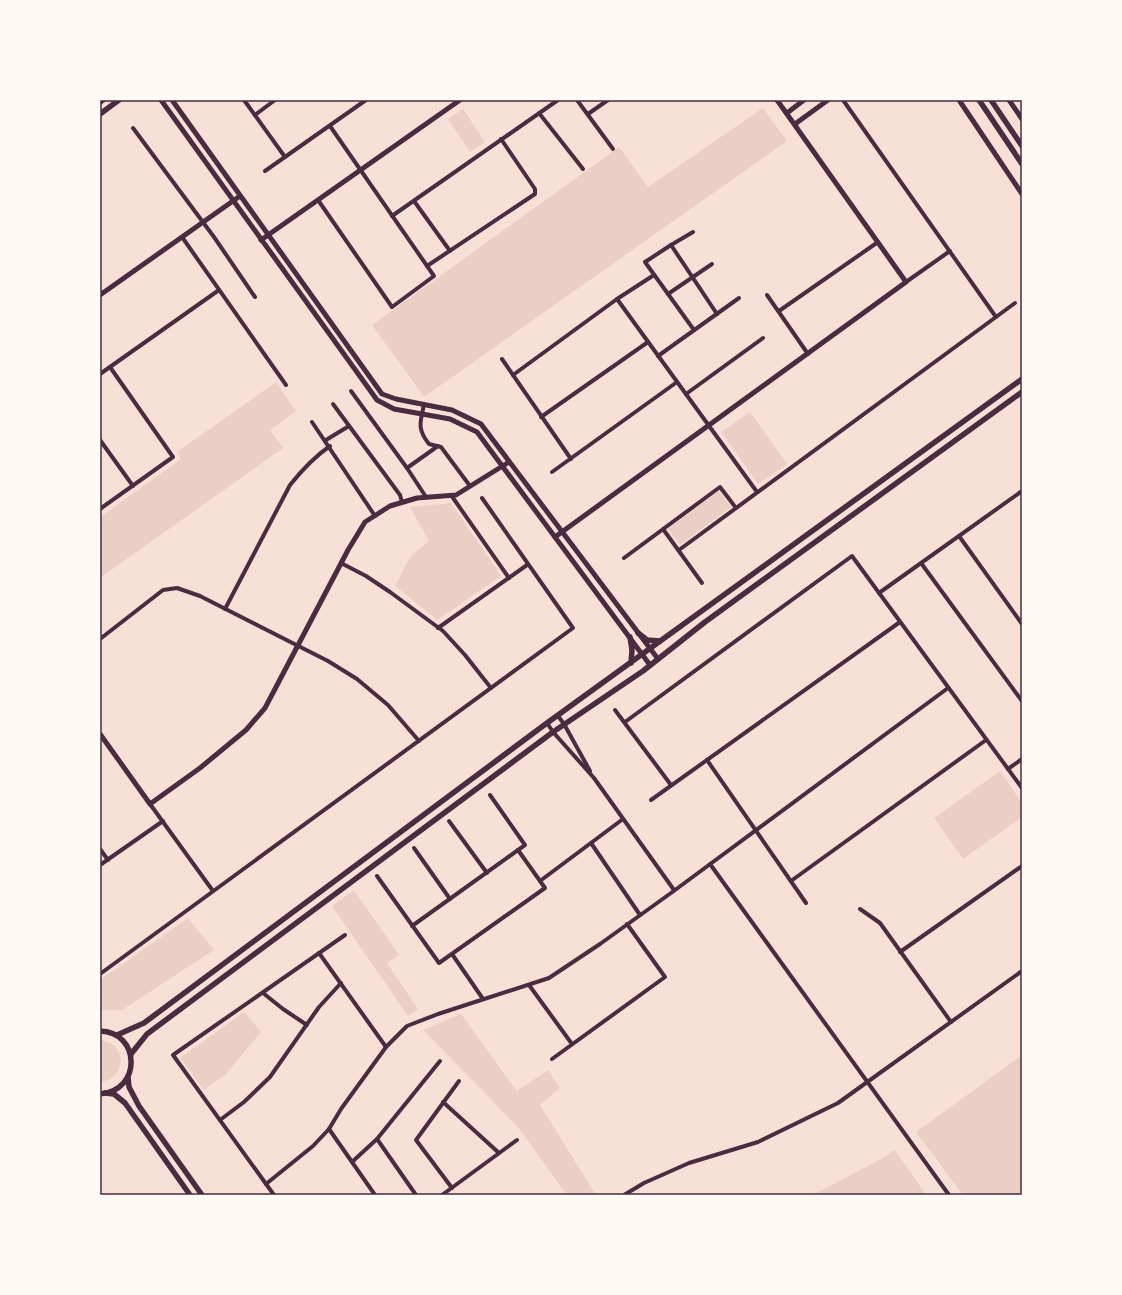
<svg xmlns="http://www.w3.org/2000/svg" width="1122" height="1295" font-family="Barlow,sans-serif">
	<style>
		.green { fill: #ebcfc5 }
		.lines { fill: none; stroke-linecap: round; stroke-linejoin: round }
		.minor { stroke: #4a2c40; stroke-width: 4 }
		.tertiary { stroke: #4a2c40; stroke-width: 5 }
		.secondary { stroke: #4a2c40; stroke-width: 5.5 }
		.neatline { fill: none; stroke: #4a2c40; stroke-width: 1.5 }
	</style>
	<rect width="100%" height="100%" fill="#f7e1d7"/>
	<g class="green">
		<polygon points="763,108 787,141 424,397 372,325 619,147 648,187"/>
		<polygon points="463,109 485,142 470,152 448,119"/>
		<polygon points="276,382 296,411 270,430 283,448 100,578 100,517 181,459 177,452"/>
		<polygon points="750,412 787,464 758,484 721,432"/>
		<polygon points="719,491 731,507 680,545 668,529"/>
		<polygon points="451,503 501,576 437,620 395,586 410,557 429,541 410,507"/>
		<polygon points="1000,771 1022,803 1022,817 963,859 934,818"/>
		<polygon points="354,890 399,955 387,963 418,1009 408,1016 332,906"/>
		<polygon points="188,918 214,950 122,1010 100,1010 100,980"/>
		<polygon points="244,1012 261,1032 226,1074 204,1090 180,1058"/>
		<polygon points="461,1014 517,1091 548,1070 560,1088 540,1105 596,1195 567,1195 517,1126 423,1030"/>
		<path d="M 100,1040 C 127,1042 128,1079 100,1082 Z"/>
		<polygon points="1022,1055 1022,1195 963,1195 916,1132"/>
		<polygon points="895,1150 926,1195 813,1195 881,1159"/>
	</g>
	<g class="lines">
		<g class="minor">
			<polyline points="244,100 285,157"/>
			<polyline points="577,100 613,149"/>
			<polyline points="843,100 996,317"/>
			<polyline points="539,113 583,169"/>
			<polyline points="588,114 608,100"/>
			<polyline points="255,115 275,100"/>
			<polyline points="133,128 214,237 255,297"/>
			<polyline points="265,171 366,100"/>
			<polyline points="318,200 392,307 434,276 330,126"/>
			<polyline points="414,201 450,251"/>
			<polyline points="392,216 558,100"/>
			<polyline points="693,232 671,245 645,262 694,330"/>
			<polyline points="182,237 286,385"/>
			<polyline points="671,245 717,314"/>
			<polyline points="427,266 535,194 535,189 501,139"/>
			<polyline points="906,282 950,251"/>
			<polyline points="668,294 712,264"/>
			<polyline points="767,295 808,354"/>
			<polyline points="617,299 757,492"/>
			<polyline points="779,311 878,242"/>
			<polyline points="658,356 739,298"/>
			<polyline points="502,359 571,459"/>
			<polyline points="100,374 219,290"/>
			<polyline points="513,375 617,299 654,275"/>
			<polyline points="351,391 407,468"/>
			<polyline points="686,394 763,338"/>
			<polyline points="333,404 400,495 402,502"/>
			<path d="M 424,405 C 420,422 417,429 429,444 L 441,447 L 470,486"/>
			<polyline points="541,417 648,342"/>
			<polyline points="312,422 375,516"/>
			<polyline points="100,440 133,486"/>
			<polyline points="326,440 349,426"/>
			<polyline points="552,472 677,382"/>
			<polyline points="451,495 509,578"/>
			<polyline points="426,497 407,468 438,446"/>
			<polyline points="100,509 173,457 110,367"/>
			<polyline points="663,529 702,583"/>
			<polyline points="959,536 1022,624"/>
			<polyline points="679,550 1015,303"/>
			<polyline points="624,558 720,487 736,508"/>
			<polyline points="341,563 366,576 390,592 443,631 465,655 491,688"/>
			<polyline points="921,563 1022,701"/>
			<polyline points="879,593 1022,491"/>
			<path d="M 225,609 L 290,485 C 302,470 314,457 330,446"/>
			<polyline points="438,628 527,565"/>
			<polyline points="100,639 163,590 177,588 200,596 328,661 357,679 388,705 419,741"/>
			<polyline points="615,710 671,785"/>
			<polyline points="558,716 564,724 590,771"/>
			<polyline points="625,722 852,556 1022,788"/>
			<polyline points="547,723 553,732 594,778 674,890"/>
			<polyline points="707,760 806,903"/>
			<polyline points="1008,769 1022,759"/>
			<polyline points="651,800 900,622"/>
			<polyline points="150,804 213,891"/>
			<polyline points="449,821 487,873"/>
			<polyline points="591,843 640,915"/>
			<polyline points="414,848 450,899"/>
			<polyline points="100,849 108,860"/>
			<polyline points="710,864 949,1195"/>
			<polyline points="100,865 163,821"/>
			<polyline points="377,876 439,963 545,888 518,850"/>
			<polyline points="540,881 623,819"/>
			<polyline points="791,881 986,740"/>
			<polyline points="860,909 880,923 951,1022"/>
			<polyline points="412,926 525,845 490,795"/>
			<polyline points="900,952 1022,866"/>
			<polyline points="319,953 386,1047"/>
			<polyline points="452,954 483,999"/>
			<polyline points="100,974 573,628 482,498"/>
			<polyline points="529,985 572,1044"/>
			<polyline points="263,993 283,1009 307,1025"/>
			<polyline points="552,1059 665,977 627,924"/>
			<polyline points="443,1102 499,1153"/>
			<polyline points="220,1120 244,1102 270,1077 319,1007 341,983"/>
			<polyline points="329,1129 375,1195"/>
			<polyline points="377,1139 416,1195"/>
			<polyline points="352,1162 377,1139 440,1061"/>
			<polyline points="266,1184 313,1146 329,1129 341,1109 386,1047 407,1026 438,1014 549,978 600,944 671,893 948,688"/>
			<polyline points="452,1188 416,1140 459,1081"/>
			<polyline points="274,1195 173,1055 345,935"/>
			<polyline points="442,1195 517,1140"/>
			<polyline points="624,1195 644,1183 689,1163 758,1142 838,1103 1022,971"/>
		</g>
		<g class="tertiary">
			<polyline points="161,100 377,400 394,409 450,419 477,432 650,665"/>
			<polyline points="172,100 382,394 396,399 452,410 481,424 658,659"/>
			<polyline points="959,100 1022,194"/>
			<polyline points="1009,100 1022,119"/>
			<polyline points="787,113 804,100"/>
			<polyline points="795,124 828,100"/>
			<polyline points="261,240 460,100"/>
			<polyline points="100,295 240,196"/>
			<polyline points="555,537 906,282 777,100"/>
			<polyline points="100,734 150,804 200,768 246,730 265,708 348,550 365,522 390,506 417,498 456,495 509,462"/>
		</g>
		<g class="secondary">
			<polyline points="979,100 1022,164"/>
			<polyline points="991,100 1022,146"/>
			<polyline points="100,102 103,100"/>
			<polyline points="100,114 119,100"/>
			<polyline points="638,633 647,640 660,641"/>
			<polyline points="630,637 632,650 631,663"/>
			<path d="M 100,1031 C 141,1032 142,1091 100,1094"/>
			<polyline points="117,1035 144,1023 547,723 1022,379"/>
			<polyline points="131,1054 147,1034 553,732 643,671 705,622 1022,392"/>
			<polyline points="128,1077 129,1087 139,1106 202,1195"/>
			<polyline points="105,1093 114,1094 125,1103 190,1195"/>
		</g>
	</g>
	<rect width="1122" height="1295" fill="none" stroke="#fffaf5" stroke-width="202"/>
	<rect x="101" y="101" width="920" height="1093" class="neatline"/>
</svg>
